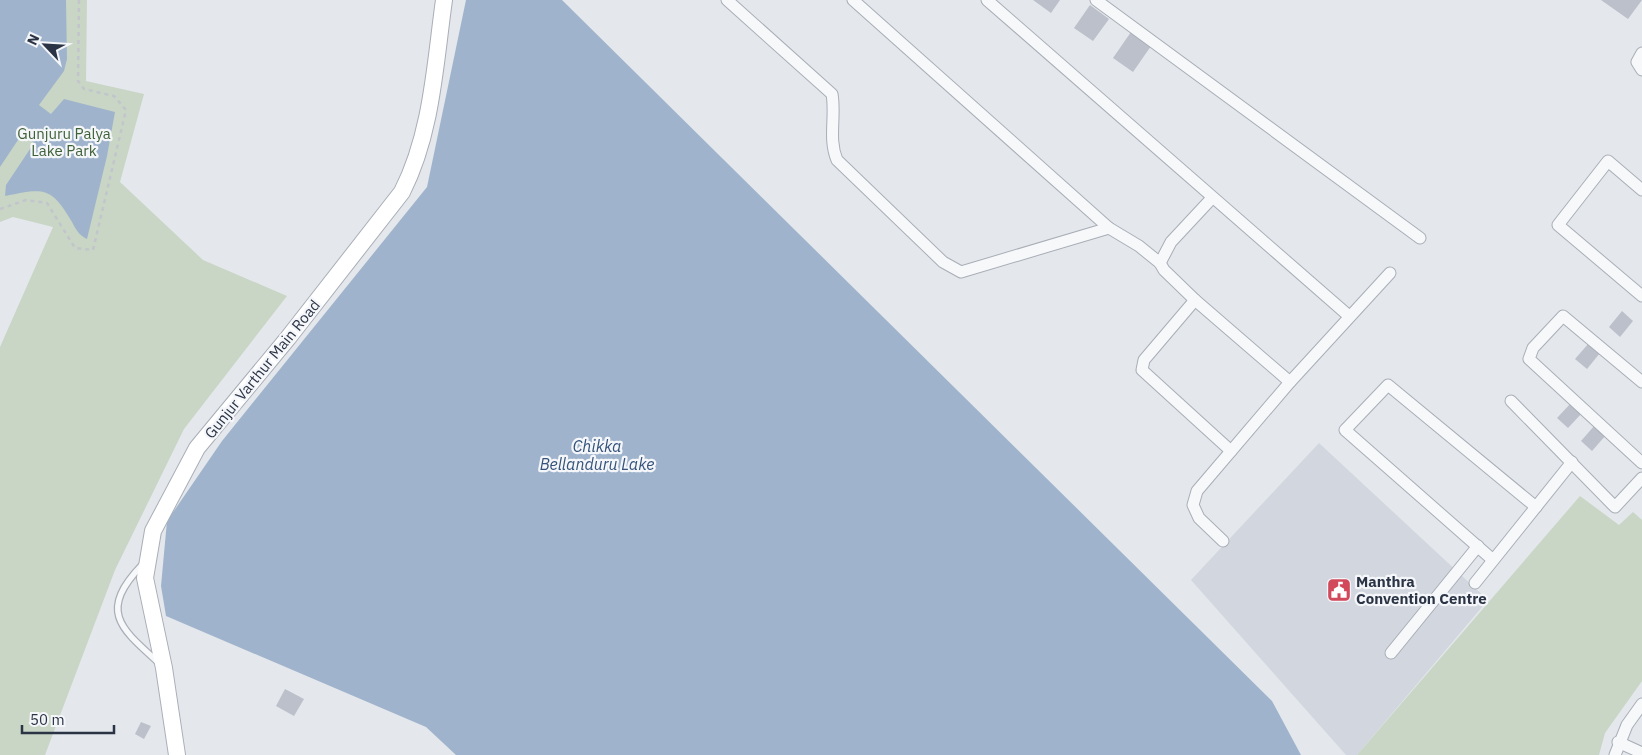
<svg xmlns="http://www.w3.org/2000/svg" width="1642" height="755" font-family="'IBM Plex Sans',sans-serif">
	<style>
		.built { fill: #d2d6de }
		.green { fill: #c9d6c5 }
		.water { fill: #9fb4cc }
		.building { fill: #bbc0ca }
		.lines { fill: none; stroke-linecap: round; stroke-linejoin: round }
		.lane-casing { stroke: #a9aeb7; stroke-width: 8 }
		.street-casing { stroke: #a9aeb7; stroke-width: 13 }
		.secondary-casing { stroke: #a9aeb7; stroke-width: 18 }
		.path { stroke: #c2c5cb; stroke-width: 2.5; stroke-dasharray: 4 4; stroke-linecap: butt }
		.lane { stroke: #f7f8fa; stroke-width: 5.5 }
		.street { stroke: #f7f8fa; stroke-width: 11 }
		.secondary { stroke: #fff; stroke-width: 16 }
		.labels { text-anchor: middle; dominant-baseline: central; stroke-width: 4.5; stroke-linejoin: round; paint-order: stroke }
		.park-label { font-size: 15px; fill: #3f6138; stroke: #f4f6f9 }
		.street-label { font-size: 15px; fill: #2b3445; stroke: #f4f6f9 }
		.poi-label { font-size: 15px; font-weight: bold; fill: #2b3445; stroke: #f4f6f9; text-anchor: start }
		.water-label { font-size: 16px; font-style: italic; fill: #34527a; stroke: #f4f6f9 }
	</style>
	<rect width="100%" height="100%" fill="#e4e7ec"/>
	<polygon class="built" points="1319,443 1488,600 1357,755 1346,755 1191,580"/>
	<g class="green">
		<polygon points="0,0 87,0 86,81 144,94 120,182 203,260 287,296 184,429 115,570 45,755 0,755 0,347 53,227 13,217 0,222"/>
		<polygon points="1580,496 1619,525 1633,512 1642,520 1642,681 1605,733 1599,755 1357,755"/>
	</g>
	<g class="water">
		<path d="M 0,0 L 66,0 L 67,59 L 64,71 L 39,105 L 51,114 L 64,99 L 115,112 L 107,156 L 87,239 C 79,235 76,230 72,222 C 51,186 44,188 5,196 L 6,185 L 34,143 L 22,134 L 0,167 Z"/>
		<polygon points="466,0 562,0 1272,701 1301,755 456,755 426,727 166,616 161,586 167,521 222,441 427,187"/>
	</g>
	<g class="building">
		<polygon points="1033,0 1060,0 1051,13"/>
		<polygon points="1601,0 1642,0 1628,19"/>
		<polygon points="1090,5 1109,19 1093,41 1074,28"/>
		<polygon points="1131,32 1151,46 1133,72 1113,58"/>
		<polygon points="1622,311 1633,321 1620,337 1609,327"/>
		<polygon points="1589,343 1600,353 1587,369 1575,359"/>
		<polygon points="1571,403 1582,413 1568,428 1557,418"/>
		<polygon points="1595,425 1606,435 1592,451 1581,441"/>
		<polygon points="285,689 304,699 294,716 276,706"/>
		<polygon points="141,722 151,726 144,739 135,734"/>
	</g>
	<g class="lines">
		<defs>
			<path id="lane" d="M 142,565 C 98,611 120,628 159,663"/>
			<g id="street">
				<path d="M 727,0 L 832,94 C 836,116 828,139 837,160 L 943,262 L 961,272 L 1109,228"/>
				<polyline points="853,0 1109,228 1139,246 1160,263 1164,270 1195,300 1290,382"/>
				<polyline points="987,0 1349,316"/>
				<polyline points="1096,0 1420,238"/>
				<polyline points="1642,53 1637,62 1642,70"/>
				<polyline points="1642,190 1608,161 1558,225 1642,296"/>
				<polyline points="1160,263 1171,242 1212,198"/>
				<polyline points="1195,300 1144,360 1142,370 1231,451"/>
				<polyline points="1642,382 1563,316 1533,348 1529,359 1642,463"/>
				<polyline points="1511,401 1615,507 1642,478"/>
				<polyline points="1223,541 1199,518 1193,505 1197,491 1290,382 1390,273"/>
				<polyline points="1493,560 1345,430 1388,385 1536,507"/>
				<polyline points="1475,583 1572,462"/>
				<polyline points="1391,653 1478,546"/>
				<polyline points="1618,742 1642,753"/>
				<polyline points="1615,755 1627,725 1642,704"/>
			</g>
			<path id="secondary" d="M 177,755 L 164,668 L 145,578 L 153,531 L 197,448 L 288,338 L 402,192 C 432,133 435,64 444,0"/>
		</defs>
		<use href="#lane" class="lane-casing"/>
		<use href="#street" class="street-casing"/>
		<use href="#secondary" class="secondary-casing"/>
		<polyline class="path" points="0,209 26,200 47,203 75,248 93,250 126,110 114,96 84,89 78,81 79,0"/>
		<use href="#lane" class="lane"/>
		<use href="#street" class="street"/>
		<use href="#secondary" class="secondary"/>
	</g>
	<defs>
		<symbol id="civic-square" viewBox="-11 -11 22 22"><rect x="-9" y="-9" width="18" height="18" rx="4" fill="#d1495b" stroke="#f4f6f9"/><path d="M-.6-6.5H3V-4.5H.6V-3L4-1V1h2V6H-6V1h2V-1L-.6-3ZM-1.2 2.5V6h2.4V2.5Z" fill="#fff"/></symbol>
	</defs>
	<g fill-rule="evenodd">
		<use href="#civic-square" x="1325" y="576" width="28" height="28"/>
	</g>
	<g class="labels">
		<g class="park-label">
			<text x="64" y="133">Gunjuru Palya<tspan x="64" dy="17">Lake Park</tspan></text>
		</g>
		<g class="street-label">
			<text transform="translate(262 369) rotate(-51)">Gunjur Varthur Main Road</text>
		</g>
		<g class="poi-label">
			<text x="1356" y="581">Manthra<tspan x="1356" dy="17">Convention Centre</tspan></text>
		</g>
		<g class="water-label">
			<text x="597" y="446">Chikka<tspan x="597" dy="18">Bellanduru Lake</tspan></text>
		</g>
	</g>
	<g transform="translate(45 45) rotate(295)" stroke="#f4f6f9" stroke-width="4" paint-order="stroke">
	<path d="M0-4L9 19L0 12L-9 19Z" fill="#2b3445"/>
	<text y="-8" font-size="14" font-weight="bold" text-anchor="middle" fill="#2b3445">N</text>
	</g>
	<path d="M22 725v8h92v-8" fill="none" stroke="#2b3445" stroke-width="2.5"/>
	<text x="30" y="725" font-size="15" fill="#2b3445" stroke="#f4f6f9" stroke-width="4" paint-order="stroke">50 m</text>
</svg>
